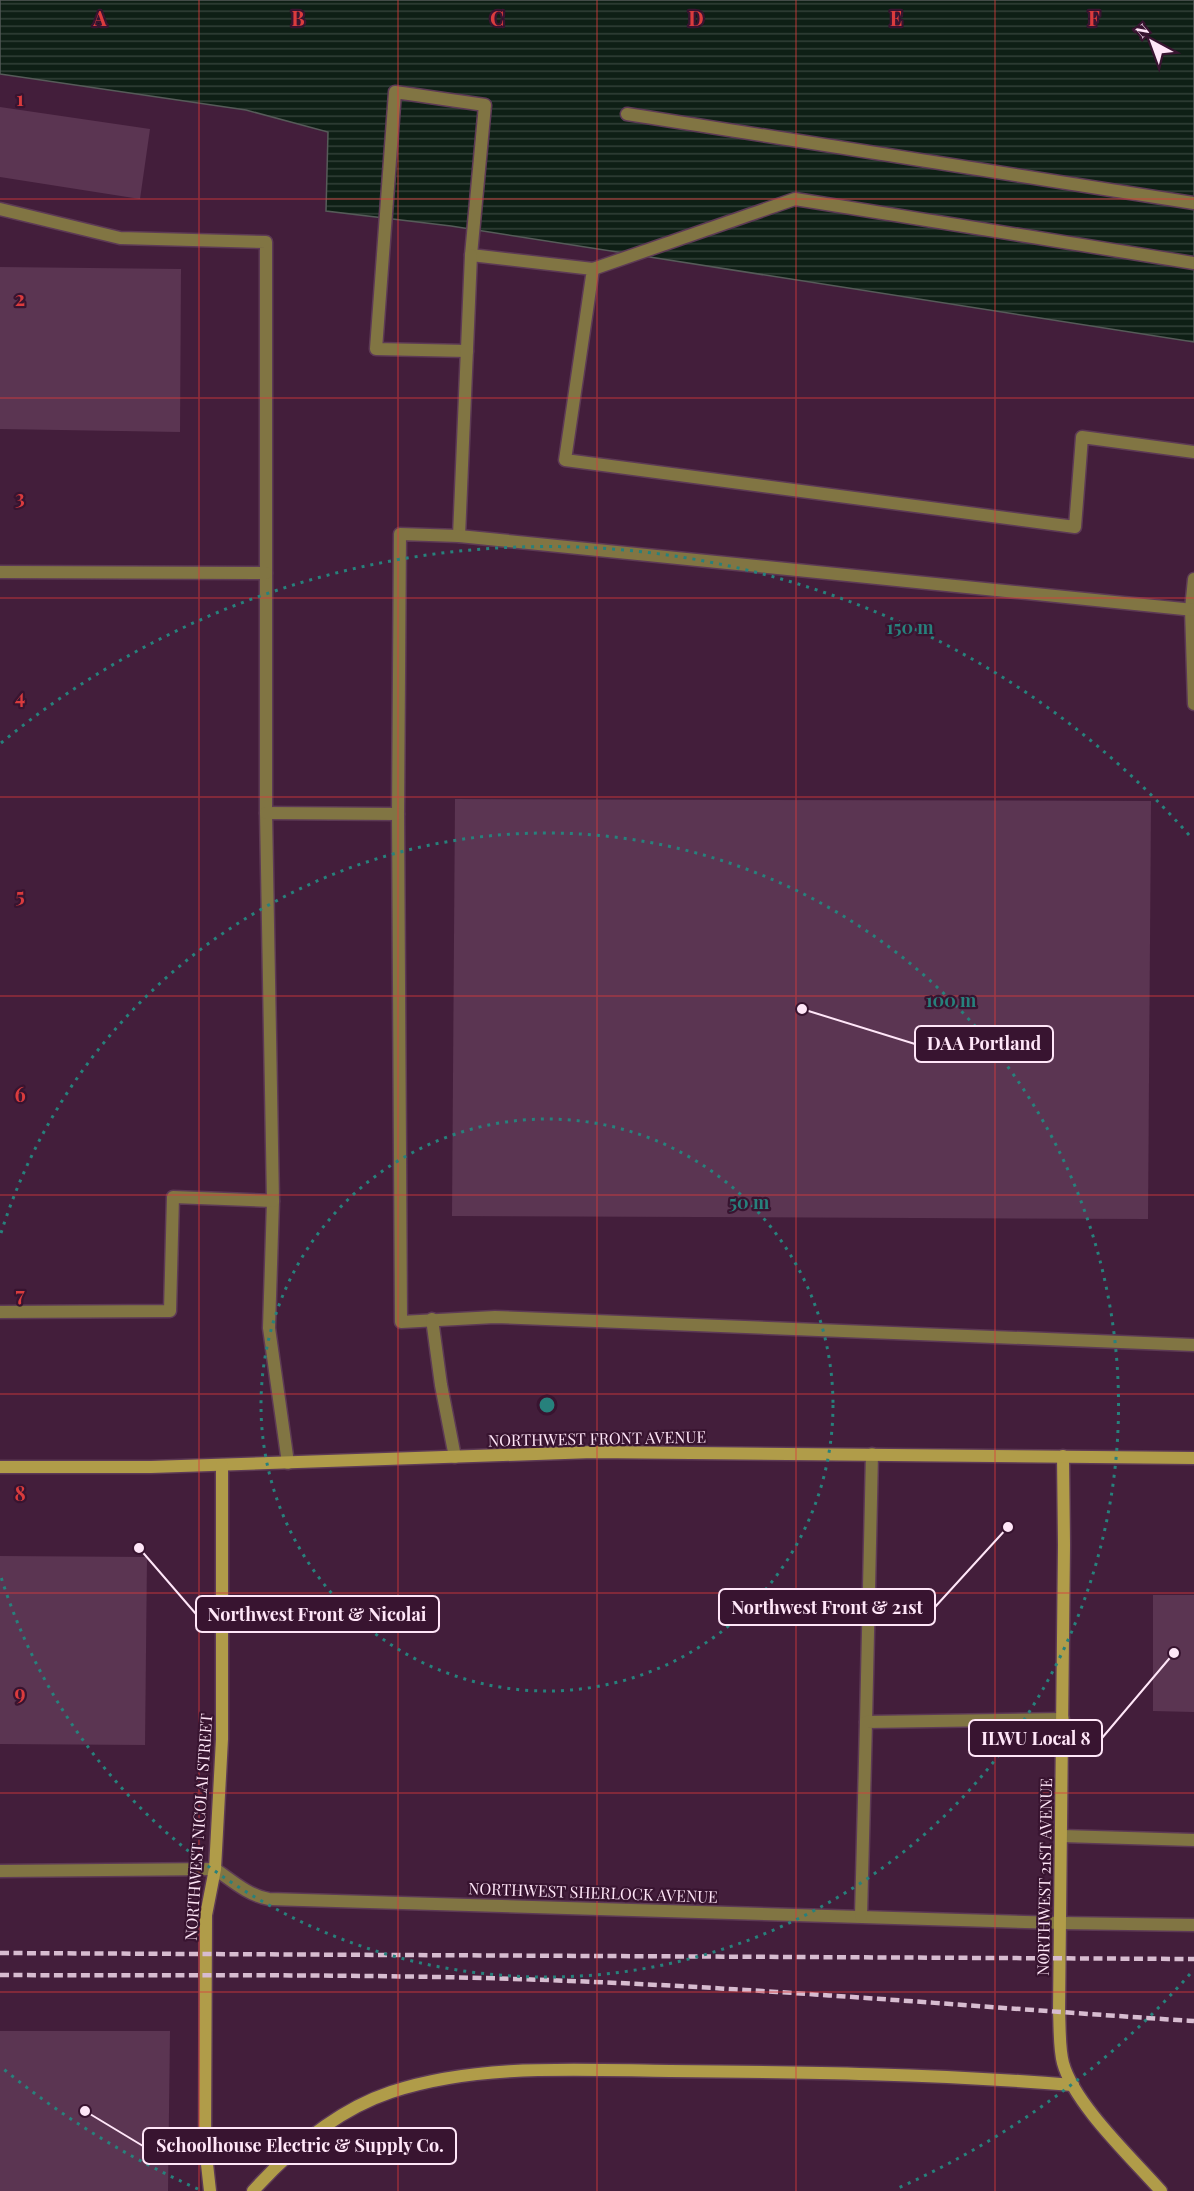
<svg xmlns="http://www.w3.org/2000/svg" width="1194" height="2191" font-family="'Playfair Display',serif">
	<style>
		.water { fill: url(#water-rules); stroke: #565b59; stroke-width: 1.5 }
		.building { fill: #5b3552 }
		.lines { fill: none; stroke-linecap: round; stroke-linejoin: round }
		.lane-casing { stroke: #5d3a55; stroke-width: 15 }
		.street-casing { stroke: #5d3a55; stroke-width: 15 }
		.secondary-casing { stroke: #5d3a55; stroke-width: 15 }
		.lane { stroke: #817543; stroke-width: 12 }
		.street { stroke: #817543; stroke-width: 12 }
		.secondary { stroke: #b09c49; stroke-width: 12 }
		.rail { stroke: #d7bcd0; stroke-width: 4.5; stroke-dasharray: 9 4.5; stroke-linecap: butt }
		.grid { fill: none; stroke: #da3b3d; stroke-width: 1.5; stroke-opacity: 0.55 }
		.ring { fill: none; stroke: #27817c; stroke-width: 3; stroke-dasharray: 3 6 }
		.labels { text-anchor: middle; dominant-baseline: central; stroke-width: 4.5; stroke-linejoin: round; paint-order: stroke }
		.street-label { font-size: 16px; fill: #ffe6f8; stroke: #381430 }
		.grid-label { font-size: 20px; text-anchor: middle; font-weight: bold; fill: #da3b3d; stroke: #381430; stroke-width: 4.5; stroke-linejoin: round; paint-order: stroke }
		.centre { fill: #27817c; stroke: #381430; stroke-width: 3 }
		.ring-label { font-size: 18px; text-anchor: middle; font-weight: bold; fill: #27817c; stroke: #381430; stroke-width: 4.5; stroke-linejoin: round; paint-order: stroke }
		.leader { fill: none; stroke: #ffe6f8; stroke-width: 2 }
		.callout-dot { fill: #ffe6f8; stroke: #381430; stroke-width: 2 }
		.callout { fill: #381430; stroke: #ffe6f8; stroke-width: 2 }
		.callout-label { font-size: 18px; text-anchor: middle; font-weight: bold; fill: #ffe6f8 }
	</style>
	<defs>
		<pattern id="water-rules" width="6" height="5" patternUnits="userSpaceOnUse" patternTransform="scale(1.5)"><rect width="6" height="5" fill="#0e1f15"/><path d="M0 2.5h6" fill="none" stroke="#324038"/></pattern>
	</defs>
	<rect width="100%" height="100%" fill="#431e3b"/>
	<polygon class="water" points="0,0 1194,0 1194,342 451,226 326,211 328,132 246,110 0,74"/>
	<g class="building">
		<polygon points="0,107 150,129 140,199 0,177"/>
		<polygon points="0,267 181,269 180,432 0,429"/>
		<polygon points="455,799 1151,801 1148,1219 452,1216"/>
		<polygon points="0,1556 147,1557 145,1745 0,1744"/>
		<polygon points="1153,1595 1194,1595 1194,1712 1153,1711"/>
		<polygon points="0,2031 170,2031 168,2191 0,2191"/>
	</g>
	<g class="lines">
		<defs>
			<g id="lane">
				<polyline points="627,114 1194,203"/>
				<polyline points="0,209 120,238 266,242 266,813 273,1201 269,1328 288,1463"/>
				<polyline points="593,269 795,199 1194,263"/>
				<polyline points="467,351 376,349 395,92 485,105 471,255 593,269 565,460 1075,527 1082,437 1194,452"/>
				<polyline points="459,536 471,255"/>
				<polyline points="0,572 266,573"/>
				<polyline points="1194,579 1191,609 1194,704"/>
				<polyline points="1194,610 459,536 400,534 398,814 401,1322 495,1317 1194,1345"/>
				<polyline points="266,813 398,814"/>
				<polyline points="0,1312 170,1311 173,1197 273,1201"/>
				<polyline points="432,1319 441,1385 455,1457"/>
				<polyline points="866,1722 872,1454"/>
				<polyline points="1062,1836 1194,1840"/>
				<path d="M 215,1869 C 231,1880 249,1896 269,1899 L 1061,1923 L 1194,1925"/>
				<polyline points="861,1916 866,1722 1063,1719"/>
			</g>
			<polyline id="street" points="0,1871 215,1869"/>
			<g id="secondary">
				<path d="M 1063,1456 L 1064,1545 L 1059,2012 C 1060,2029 1059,2048 1063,2063 C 1074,2104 1133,2159 1161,2191"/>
				<polyline points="0,1467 151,1467 593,1452 1194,1458"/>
				<polyline points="210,2191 205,2146 206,1915 215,1869 222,1739 222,1465"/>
				<path d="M 253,2191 C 291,2149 337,2110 391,2092 C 478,2063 580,2070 670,2071 C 805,2072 938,2074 1073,2085"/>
			</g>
		</defs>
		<use href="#lane" class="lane-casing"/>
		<use href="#street" class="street-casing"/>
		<use href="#secondary" class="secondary-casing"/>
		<use href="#lane" class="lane"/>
		<use href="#street" class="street"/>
		<use href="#secondary" class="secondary"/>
		<g class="rail">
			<polyline points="0,1953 1194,1959"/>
			<path d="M 0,1975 C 190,1976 381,1973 571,1981 C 779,1989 986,2008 1194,2021"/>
		</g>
	</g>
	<path class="grid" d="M 199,0 L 199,2191M 398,0 L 398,2191M 597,0 L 597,2191M 796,0 L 796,2191M 995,0 L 995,2191M 0,199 L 1194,199M 0,398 L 1194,398M 0,598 L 1194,598M 0,797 L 1194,797M 0,996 L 1194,996M 0,1195 L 1194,1195M 0,1394 L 1194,1394M 0,1593 L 1194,1593M 0,1793 L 1194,1793M 0,1992 L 1194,1992"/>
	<g class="ring">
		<circle cx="547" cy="1405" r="286"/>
		<path d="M1 1233A572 572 0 1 1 1 1577"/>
		<path d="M1190 1974A858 858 0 0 1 896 2189M198 2189A858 858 0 0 1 1 2067M1 743A858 858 0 0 1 1190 836"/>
	</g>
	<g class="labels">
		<g class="street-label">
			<text transform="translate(597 1438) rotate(-1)">NORTHWEST FRONT AVENUE</text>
			<text transform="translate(198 1827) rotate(-86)">NORTHWEST NICOLAI STREET</text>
			<text transform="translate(1044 1877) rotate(-89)">NORTHWEST 21ST AVENUE</text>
			<text transform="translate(593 1892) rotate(2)">NORTHWEST SHERLOCK AVENUE</text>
		</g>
	</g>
	<g class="grid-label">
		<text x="100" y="26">A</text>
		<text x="298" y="26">B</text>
		<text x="497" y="26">C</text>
		<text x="696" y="26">D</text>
		<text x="896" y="26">E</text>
		<text x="1094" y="26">F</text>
		<text x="20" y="106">1</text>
		<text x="20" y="306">2</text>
		<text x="20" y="505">3</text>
		<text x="20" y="704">4</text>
		<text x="20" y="903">5</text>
		<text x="20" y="1102">6</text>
		<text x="20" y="1302">7</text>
		<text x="20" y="1501">8</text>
		<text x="20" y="1700">9</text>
	</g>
	<circle cx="547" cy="1405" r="9" class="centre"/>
	<g class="ring-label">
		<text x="910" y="634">150 m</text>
		<text x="951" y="1007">100 m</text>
		<text x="749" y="1209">50 m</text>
	</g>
	<path class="leader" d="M802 1009L915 1044M1008 1527L935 1607M139 1548L196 1614M1174 1653L1102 1738M85 2111L143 2146"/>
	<g class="callout-dot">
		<circle cx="802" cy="1009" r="6"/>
		<circle cx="1008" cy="1527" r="6"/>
		<circle cx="139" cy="1548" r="6"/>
		<circle cx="1174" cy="1653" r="6"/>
		<circle cx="85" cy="2111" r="6"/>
	</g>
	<g class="callout">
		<rect x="915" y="1026" width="138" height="36" rx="6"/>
		<rect x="719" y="1589" width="216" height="36" rx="6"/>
		<rect x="196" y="1596" width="243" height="36" rx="6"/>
		<rect x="969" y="1720" width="133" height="36" rx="6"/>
		<rect x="143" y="2128" width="313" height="36" rx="6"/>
	</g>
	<g class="callout-label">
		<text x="984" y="1050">DAA Portland</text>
		<text x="827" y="1614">Northwest Front &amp; 21st</text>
		<text x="317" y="1621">Northwest Front &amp; Nicolai</text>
		<text x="1036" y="1745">ILWU Local 8</text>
		<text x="300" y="2152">Schoolhouse Electric &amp; Supply Co.</text>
	</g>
	<g transform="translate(1152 42) rotate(319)" stroke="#381430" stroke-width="4.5" paint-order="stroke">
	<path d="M0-4.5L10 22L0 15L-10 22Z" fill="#ffe6f8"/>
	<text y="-9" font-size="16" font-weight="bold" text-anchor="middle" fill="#ffe6f8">N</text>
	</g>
</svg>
